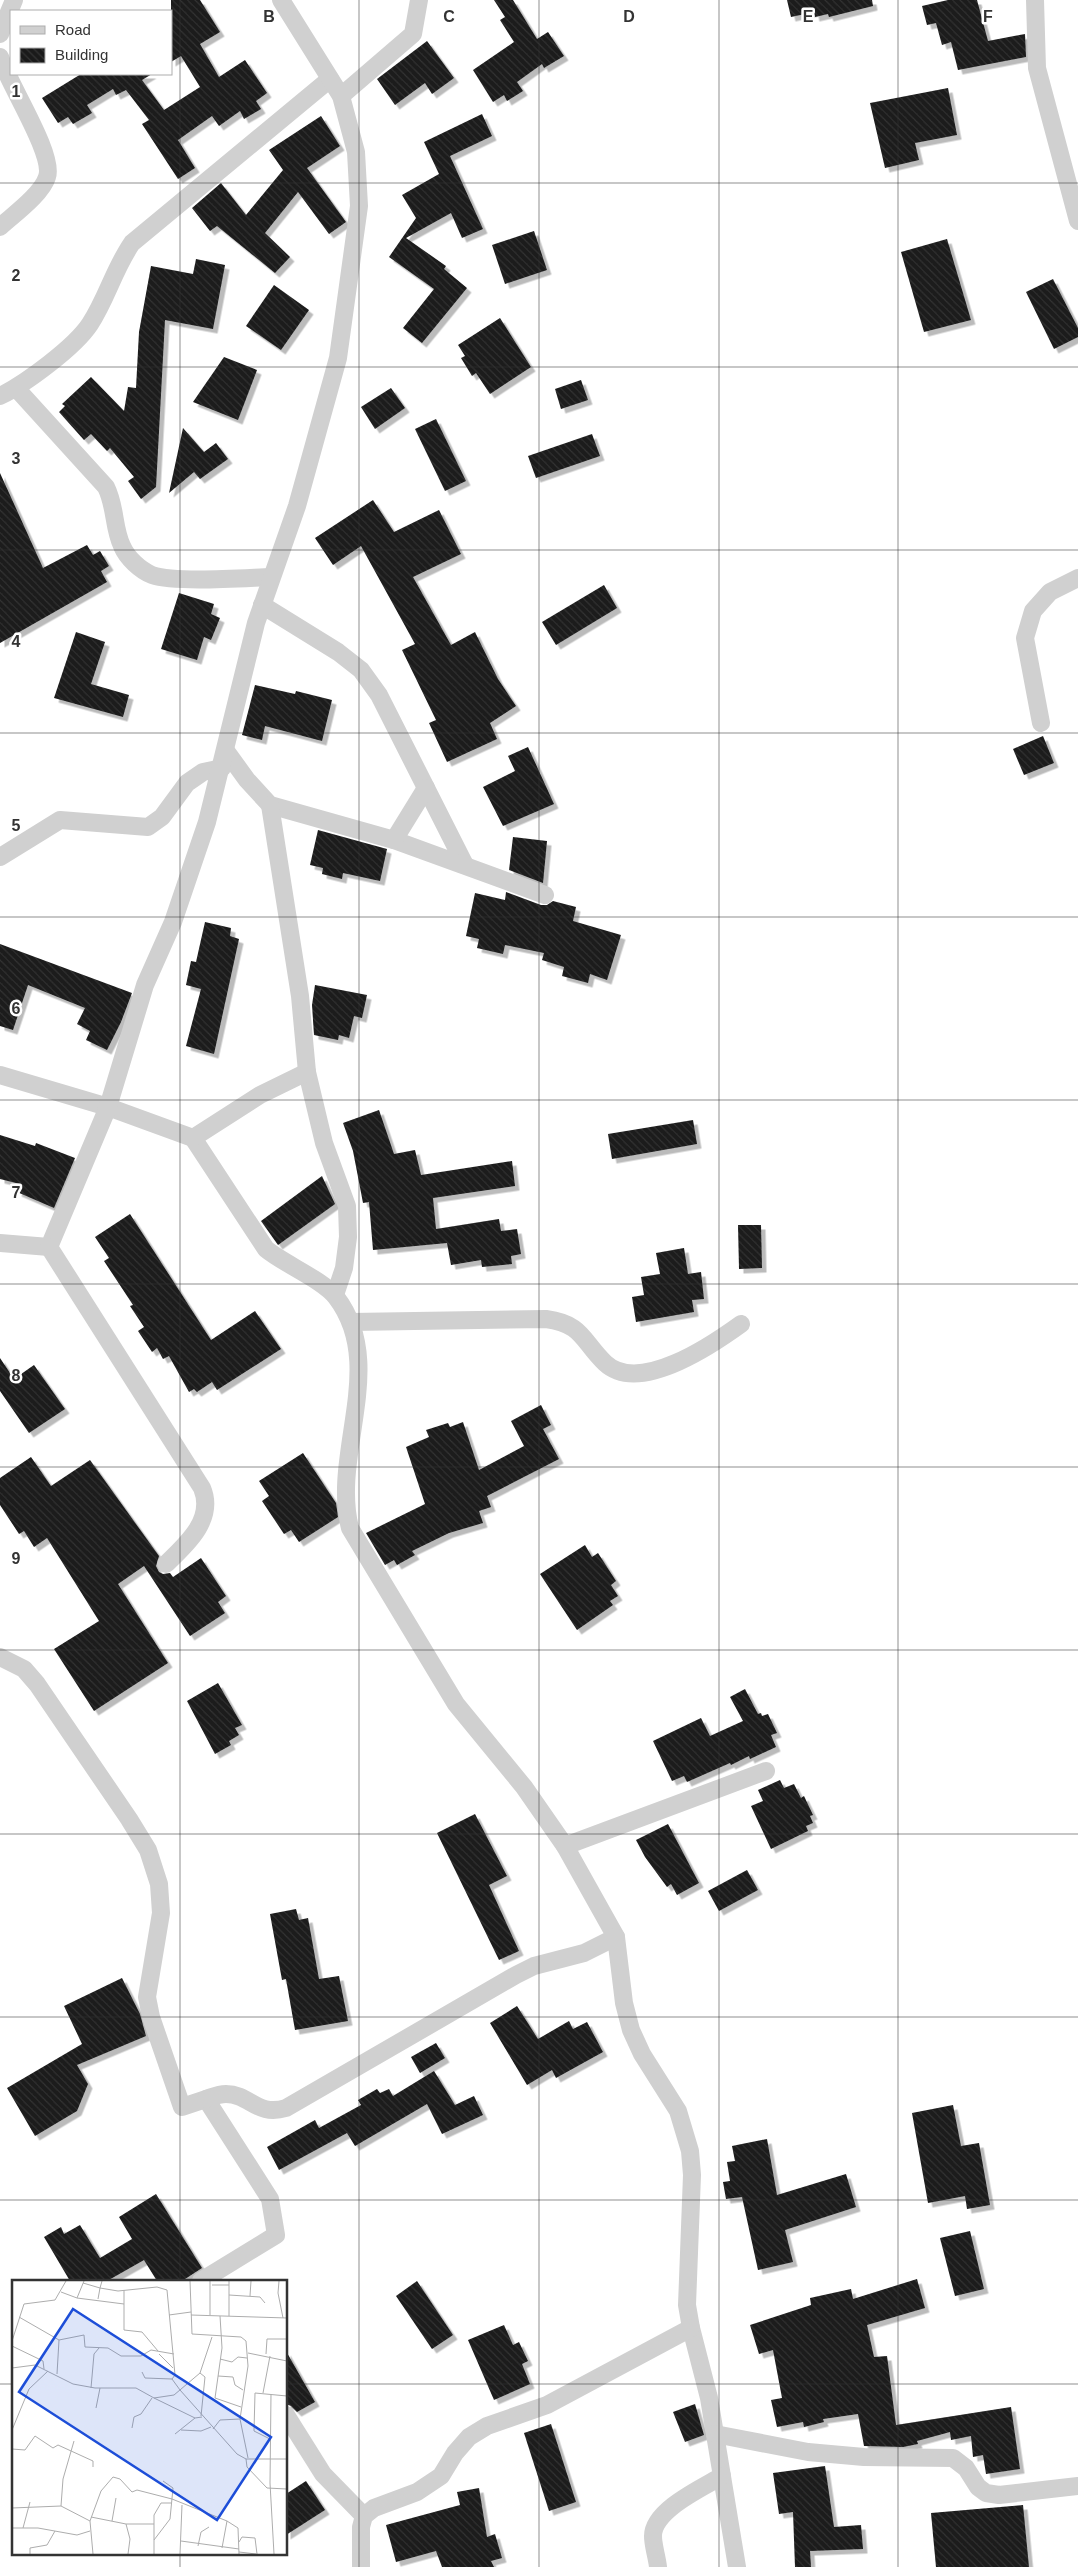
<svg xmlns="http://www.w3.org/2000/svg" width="1078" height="2567" font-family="Arial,sans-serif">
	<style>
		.building { fill: url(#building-back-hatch); filter: url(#shadow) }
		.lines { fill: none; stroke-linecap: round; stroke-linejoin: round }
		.street { stroke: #d0d0d0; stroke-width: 18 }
		.grid { fill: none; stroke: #333; stroke-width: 1; stroke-opacity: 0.55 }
		.inset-road { fill: none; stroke: #adadad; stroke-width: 1 }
		.view { fill: #1d4ed8; fill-opacity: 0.15; stroke: #1d4ed8; stroke-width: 2.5 }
		.inset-edge { fill: none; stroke: #333; stroke-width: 2.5 }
		.grid-label { font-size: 16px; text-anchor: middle; font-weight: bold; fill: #333; stroke: #fff; stroke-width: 5; stroke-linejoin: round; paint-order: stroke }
	</style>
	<defs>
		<pattern id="building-back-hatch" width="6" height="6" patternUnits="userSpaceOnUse" patternTransform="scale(1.25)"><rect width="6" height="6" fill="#1a1a1a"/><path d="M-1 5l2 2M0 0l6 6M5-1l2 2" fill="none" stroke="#333"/></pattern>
		<filter id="shadow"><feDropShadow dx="4.5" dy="4.5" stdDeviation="0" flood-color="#0004"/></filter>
	</defs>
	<rect width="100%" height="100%" fill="#fff"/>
	<g class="building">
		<polygon points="171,0 200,0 220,32 200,44 219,77 245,60 267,93 256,101 261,109 244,119 240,111 219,126 212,116 178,140 195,168 178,179 142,124 149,120 126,90 116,95 113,89 87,105 92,113 73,124 68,117 58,123 42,98 81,74 152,74 142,80 164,110 200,87 181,56 171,62"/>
		<polygon points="494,0 513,0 537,39 548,32 564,56 544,68 542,64 517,82 523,91 507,101 504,95 493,102 473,70 514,42 500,20 505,17"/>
		<polygon points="787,0 872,0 873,6 829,17 828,14 815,17 814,12 791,17"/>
		<polygon points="948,0 977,0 988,41 1025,34 1026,57 958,70 951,42 942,45 936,23 927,25 922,6"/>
		<polygon points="427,41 454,78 432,94 425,83 395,105 377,79"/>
		<polygon points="948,88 957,135 915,143 919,160 885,168 870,103"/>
		<polygon points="482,114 492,136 450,156 483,229 462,238 451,213 406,238 446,266 444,269 467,288 422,343 403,328 434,289 389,257 416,218 402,195 439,174 424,142"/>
		<polygon points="321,116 340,146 307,168 346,222 329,234 298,192 265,233 290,257 275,273 217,226 210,231 192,208 221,183 246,215 283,170 269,150"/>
		<polygon points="534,231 547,270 505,284 492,245"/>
		<polygon points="947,239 971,320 924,332 901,252"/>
		<polygon points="196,259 225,265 213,329 165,320 156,487 141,499 128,481 134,477 110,448 107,451 91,434 84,440 59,412 65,406 62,404 91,377 124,411 128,387 136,388 139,332 151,266 193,274"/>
		<polygon points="1053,279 1078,328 1078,337 1054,349 1026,292"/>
		<polygon points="274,285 309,310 281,350 246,326"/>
		<polygon points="500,318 531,367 490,394 476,373 472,376 461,358 465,356 458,345"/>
		<polygon points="224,357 257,370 238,420 193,402"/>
		<polygon points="581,380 588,400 561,409 555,389"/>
		<polygon points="391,388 405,408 375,429 361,407"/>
		<polygon points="436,419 466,481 445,491 415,429"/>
		<polygon points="183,428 204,452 216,443 228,459 200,479 194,472 169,493"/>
		<polygon points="592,434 600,456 536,478 528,456"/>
		<polygon points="0,473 43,568 87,545 93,555 100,551 109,566 101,571 107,582 0,643"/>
		<polygon points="373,500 394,532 439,510 461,554 413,577 451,645 475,632 498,679 516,706 490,723 497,739 447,762 429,723 436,720 402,650 415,644 361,546 333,565 315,538"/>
		<polygon points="604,585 617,608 556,645 542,622"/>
		<polygon points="179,593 214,604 211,614 220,618 211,640 204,637 197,660 161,649"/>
		<polygon points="76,632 105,642 91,684 129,695 123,717 54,698"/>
		<polygon points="255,685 295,694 296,691 332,700 322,741 265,726 262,740 242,735"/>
		<polygon points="1043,736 1054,763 1024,775 1013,749"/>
		<polygon points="528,747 554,804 503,826 483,787 515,771 508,756"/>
		<polygon points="318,830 387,849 380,881 343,873 342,879 322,874 323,868 310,865"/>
		<polygon points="513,837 547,841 543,883 509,870"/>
		<polygon points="506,892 541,905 547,905 553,901 576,907 573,921 621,935 607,980 590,974 588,983 562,976 564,967 542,960 544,953 505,945 503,954 477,948 479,939 466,936 475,893 505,900"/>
		<polygon points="205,922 231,928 230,936 239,939 214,1054 186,1046 201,989 186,985 191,961 196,962"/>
		<polygon points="0,944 132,993 121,1022 107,1050 86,1040 90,1031 77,1024 85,1008 28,985 13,1030 0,1026"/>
		<polygon points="315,985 367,995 362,1018 354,1016 349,1038 339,1035 338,1040 314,1035 312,1005"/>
		<polygon points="379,1110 394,1154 415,1150 421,1175 512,1161 515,1186 433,1198 436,1229 499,1219 501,1231 517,1229 521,1254 511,1256 512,1264 482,1267 481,1260 451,1265 447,1243 373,1250 369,1202 363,1203 353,1151 343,1123"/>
		<polygon points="693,1120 697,1144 612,1159 608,1134"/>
		<polygon points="0,1135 35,1146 36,1143 75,1158 54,1208 17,1192 20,1184 0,1179"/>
		<polygon points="322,1176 335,1204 278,1245 261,1221"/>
		<polygon points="130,1214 211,1340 255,1311 281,1349 217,1390 212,1382 197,1392 194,1389 189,1392 169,1356 163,1359 157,1348 152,1352 138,1331 144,1327 130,1306 133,1305 104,1261 109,1258 95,1237"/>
		<polygon points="738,1225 761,1225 762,1268 739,1269"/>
		<polygon points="684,1248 688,1274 701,1272 704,1299 692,1300 694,1312 636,1322 632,1297 644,1295 641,1277 660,1274 656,1253"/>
		<polygon points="0,1358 14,1379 34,1365 65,1409 29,1433 0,1391"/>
		<polygon points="541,1405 551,1425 543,1429 559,1459 487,1496 491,1507 479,1511 483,1523 449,1533 412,1551 415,1555 397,1565 394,1560 385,1565 366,1533 425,1504 406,1447 429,1437 426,1430 448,1423 450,1427 463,1422 479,1470 524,1446 511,1421"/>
		<polygon points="303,1453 336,1503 338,1517 299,1542 291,1530 284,1534 262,1501 269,1496 259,1481"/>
		<polygon points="31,1457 51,1486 90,1460 159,1556 156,1566 159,1572 163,1574 170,1573 173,1577 201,1558 226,1596 218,1602 225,1613 190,1636 144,1566 118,1584 168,1663 94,1711 54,1649 99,1621 47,1538 34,1547 24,1531 19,1534 0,1505 0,1478"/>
		<polygon points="585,1545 592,1557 598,1553 616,1581 611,1585 618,1596 610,1601 613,1605 577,1630 540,1574"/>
		<polygon points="218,1683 242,1725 235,1728 239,1735 229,1741 231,1745 215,1754 187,1701"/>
		<polygon points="745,1689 758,1714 761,1713 762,1716 768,1714 777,1733 771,1735 776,1747 750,1759 749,1756 731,1765 730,1763 687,1782 684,1776 672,1781 653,1741 701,1718 710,1736 743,1721 730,1697"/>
		<polygon points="780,1780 784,1788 794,1784 801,1798 804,1796 813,1815 810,1816 813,1823 806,1826 808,1831 771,1849 751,1806 763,1801 758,1790"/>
		<polygon points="475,1814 507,1876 489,1885 519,1951 499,1960 437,1833"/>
		<polygon points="668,1824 699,1883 677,1895 671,1884 667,1887 645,1857 636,1840"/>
		<polygon points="747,1870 758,1890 719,1911 708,1891"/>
		<polygon points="296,1909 299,1920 308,1918 319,1979 339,1976 348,2021 295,2030 286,1979 282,1980 270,1914"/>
		<polygon points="122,1978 140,2014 146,2036 77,2065 88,2084 77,2111 35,2136 7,2088 82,2044 64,2006"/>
		<polygon points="517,2006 538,2039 569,2021 573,2029 587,2022 603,2052 556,2078 552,2070 527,2085 490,2023"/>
		<polygon points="436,2043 445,2058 420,2073 411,2057"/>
		<polygon points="434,2071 455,2105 474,2096 483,2115 442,2134 427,2104 355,2146 347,2133 279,2170 267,2147 315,2120 319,2128 361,2105 358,2100 377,2089 380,2093 389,2089 393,2096"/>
		<polygon points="953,2105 961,2146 979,2143 990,2205 967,2209 965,2196 928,2203 912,2113"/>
		<polygon points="767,2139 777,2195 846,2174 856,2207 785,2230 793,2262 758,2270 742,2197 726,2199 723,2182 730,2181 727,2162 735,2161 732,2146"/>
		<polygon points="156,2194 202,2268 182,2281 157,2281 144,2260 107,2281 70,2281 44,2237 61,2227 64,2234 80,2225 100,2258 132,2239 119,2217"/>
		<polygon points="970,2231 984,2289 955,2296 940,2238"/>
		<polygon points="917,2279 925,2308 867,2325 874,2357 887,2356 896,2425 1011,2407 1020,2469 986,2474 983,2455 973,2457 971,2436 951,2440 950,2432 917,2441 918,2444 903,2447 864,2446 858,2414 823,2419 824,2422 804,2427 803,2422 777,2427 771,2400 782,2398 773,2350 759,2354 750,2325 811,2305 810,2298 851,2289 853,2299"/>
		<polygon points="417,2281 453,2335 432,2349 396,2296"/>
		<polygon points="504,2325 513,2345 519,2342 528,2361 522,2364 530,2384 494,2400 468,2340"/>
		<polygon points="286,2351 315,2402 297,2412 291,2406 286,2404"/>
		<polygon points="695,2404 704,2435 685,2442 673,2412"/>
		<polygon points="551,2424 576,2502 549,2511 524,2433"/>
		<polygon points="825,2466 834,2527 861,2525 863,2549 810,2551 811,2567 795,2567 793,2512 779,2514 773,2473"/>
		<polygon points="306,2481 325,2510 286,2535 286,2494"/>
		<polygon points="479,2488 487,2537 495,2534 502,2558 491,2561 494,2567 442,2567 436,2551 396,2562 386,2525 460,2505 457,2492"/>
		<polygon points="1023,2505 1029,2567 936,2567 931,2513"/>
	</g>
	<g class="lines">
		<g class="street">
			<polyline points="1035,0 1037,68 1078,221"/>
			<polyline points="0,34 14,0"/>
			<path d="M 0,57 C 8,83 55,155 47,177 C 42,194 13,215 0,227"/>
			<polyline points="341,96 413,34 419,0"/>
			<path d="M 16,388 L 106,487 C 116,507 113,527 122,546 C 127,558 140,570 152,575 C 176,583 243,578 271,577"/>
			<path d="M 0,396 C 25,384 75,347 90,324 C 107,298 114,269 132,243 L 330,79"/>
			<polyline points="262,605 338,652 361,670 379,695 465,865"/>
			<polyline points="1041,723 1025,638 1033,611 1050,592 1078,578"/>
			<polyline points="226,751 247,780 270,805 394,840 545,895"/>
			<polyline points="270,805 300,996 307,1072 324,1143 347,1206 348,1237 344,1268 335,1295"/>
			<polyline points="394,840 426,788"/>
			<polyline points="0,857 60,820 148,827 162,817 187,783 203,772 222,768"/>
			<path d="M 0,1075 L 108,1107 L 193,1138 L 266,1249 C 284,1264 323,1280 336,1297 C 388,1365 331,1453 350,1528 L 456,1704 L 524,1787 L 565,1846 L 616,1937 L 624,2003 L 631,2030 L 642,2054 L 678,2111 L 690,2151 L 692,2175 L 687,2305 L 691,2328 L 709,2398 L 737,2567"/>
			<polyline points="193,1138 260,1095 307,1072"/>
			<polyline points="0,1243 49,1247 108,1107 145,985 173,922 207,822 256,623 297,506 338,358 359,206 356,152 341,96 281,0"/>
			<path d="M 49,1247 L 202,1488 C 215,1519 187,1544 166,1564"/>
			<path d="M 351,1322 L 546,1319 C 583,1324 582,1341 605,1363 C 639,1395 712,1345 741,1324"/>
			<polyline points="0,1657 24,1669 37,1684 129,1819 148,1850 159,1884 161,1913 147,1997 151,2017 182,2107 206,2099 270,2199 276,2235 201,2281"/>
			<polyline points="565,1846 766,1771"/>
			<path d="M 206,2099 C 212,2097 219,2094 226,2094 C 250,2094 257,2117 286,2108 L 516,1975 L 534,1966 L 584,1953 L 616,1937"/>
			<polyline points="286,2415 323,2474 364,2516"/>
			<polyline points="715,2434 808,2452 864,2457 953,2458 966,2468 978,2487 986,2493 999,2495 1078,2486"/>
			<polyline points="361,2567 361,2527 364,2516 374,2508 417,2492 441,2476 455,2453 469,2437 487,2426 547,2405 691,2328"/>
			<path d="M 658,2567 C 657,2557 653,2546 653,2536 C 653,2510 702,2488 722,2476"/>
		</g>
	</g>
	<path class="grid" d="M 180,0 L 180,2281M 359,0 L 359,2567M 539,0 L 539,2567M 719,0 L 719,2567M 898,0 L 898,2567M 0,183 L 1078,183M 0,367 L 1078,367M 0,550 L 1078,550M 0,733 L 1078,733M 0,917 L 1078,917M 0,1100 L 1078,1100M 0,1284 L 1078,1284M 0,1467 L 1078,1467M 0,1650 L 1078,1650M 0,1834 L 1078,1834M 0,2017 L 1078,2017M 0,2200 L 1078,2200M 0,2384 L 14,2384M 286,2384 L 1078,2384M 180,2553 L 180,2567"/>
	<g transform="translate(12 2280)">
		<rect width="275" height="275" fill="#fff"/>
		<path class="inset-road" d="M 90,1 L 88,8 L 106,11 L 145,7 L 155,10 L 163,95 L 160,99 L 168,110 L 225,174 L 234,179 L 275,179M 178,1 L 180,54 L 229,57 L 234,61 L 236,86 L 228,139 L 236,178M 198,1 L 198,35M 267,1 L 266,13 L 271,38M 71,3 L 88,8 L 86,19M 200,5 L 217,5M 112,10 L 112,50 L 130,52 L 146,71M 49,12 L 65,18 L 112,24M 217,15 L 248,17 L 253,23M 238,16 L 239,1M 65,18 L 72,1M 157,35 L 179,32M 179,35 L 275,38M 208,36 L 210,68 L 203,118 L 229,127M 217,36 L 217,1M 7,37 L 47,60 L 45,94M 47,60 L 72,55 L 73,67 L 96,68 L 109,76 L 129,76 L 139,70 L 162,74M 0,61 L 12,24 L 43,20 L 54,1M 0,66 L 31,81 L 32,89M 236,73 L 275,81M 147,74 L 161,88M 254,74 L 255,59 L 275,59M 208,79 L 220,82 L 226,77 L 235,78M 0,88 L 23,85 L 61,104 L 83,108 L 124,108 L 142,118 L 162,115 L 188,93 L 200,57M 130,92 L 133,98 L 160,99M 188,93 L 193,97 L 189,136M 206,96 L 221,97 L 223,105 L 231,110M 79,108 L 82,74 L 87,68M 251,113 L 258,76M 259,114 L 258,203 L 262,274M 142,118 L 183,138 L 190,137M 84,128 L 88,108M 120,148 L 122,137 L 129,134 L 140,118M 201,149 L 208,140 L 228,139M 0,150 L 17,109 L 36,91M 169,150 L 189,151 L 199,147M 163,154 L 183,138M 258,159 L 242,151 L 243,113 L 275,116M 0,169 L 13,170 L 23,156 L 41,168 L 46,165 L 81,181 L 81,187M 234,179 L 235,187 L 255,208 L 275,209M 49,226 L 51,199 L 62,161M 0,228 L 49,226 L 78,241M 79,237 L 114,244 L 142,244M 100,241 L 104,218M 114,244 L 118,259 L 116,274M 0,248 L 26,248 L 65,255 L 78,251M 11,248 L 18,222M 142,260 L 158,239 L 161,208 L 151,201M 169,261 L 227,269M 227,262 L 230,257 L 243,258 L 245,274M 186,266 L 189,252 L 197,247M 210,268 L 215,241M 227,272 L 244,274M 18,274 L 18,268 L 35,265 L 43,251M 81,274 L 78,241 L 89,211 L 101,197 L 108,199 L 120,212 L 125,210 L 160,219 L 215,241 L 226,248 L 227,274M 142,274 L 142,235 L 149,223 L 159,223M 168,274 L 170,225"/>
		<path class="view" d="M 61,29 L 259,157 L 205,240 L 7,112 Z"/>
		<rect width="275" height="275" class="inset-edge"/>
	</g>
	<g class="grid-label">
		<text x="269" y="22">B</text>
		<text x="449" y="22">C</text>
		<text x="629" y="22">D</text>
		<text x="808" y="22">E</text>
		<text x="988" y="22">F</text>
		<text x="16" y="97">1</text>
		<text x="16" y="281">2</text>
		<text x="16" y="464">3</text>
		<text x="16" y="647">4</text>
		<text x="16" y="831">5</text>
		<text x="16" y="1014">6</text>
		<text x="16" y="1198">7</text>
		<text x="16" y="1381">8</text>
		<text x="16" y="1564">9</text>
	</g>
	<rect x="10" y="10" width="162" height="65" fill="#ffffff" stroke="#adadad"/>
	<rect x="20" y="26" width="25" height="8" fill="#d0d0d0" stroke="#adadad"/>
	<text x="55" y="35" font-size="15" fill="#333333">Road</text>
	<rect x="20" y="48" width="25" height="15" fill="url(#building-back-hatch)" stroke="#adadad"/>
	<text x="55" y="60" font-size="15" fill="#333333">Building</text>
</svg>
